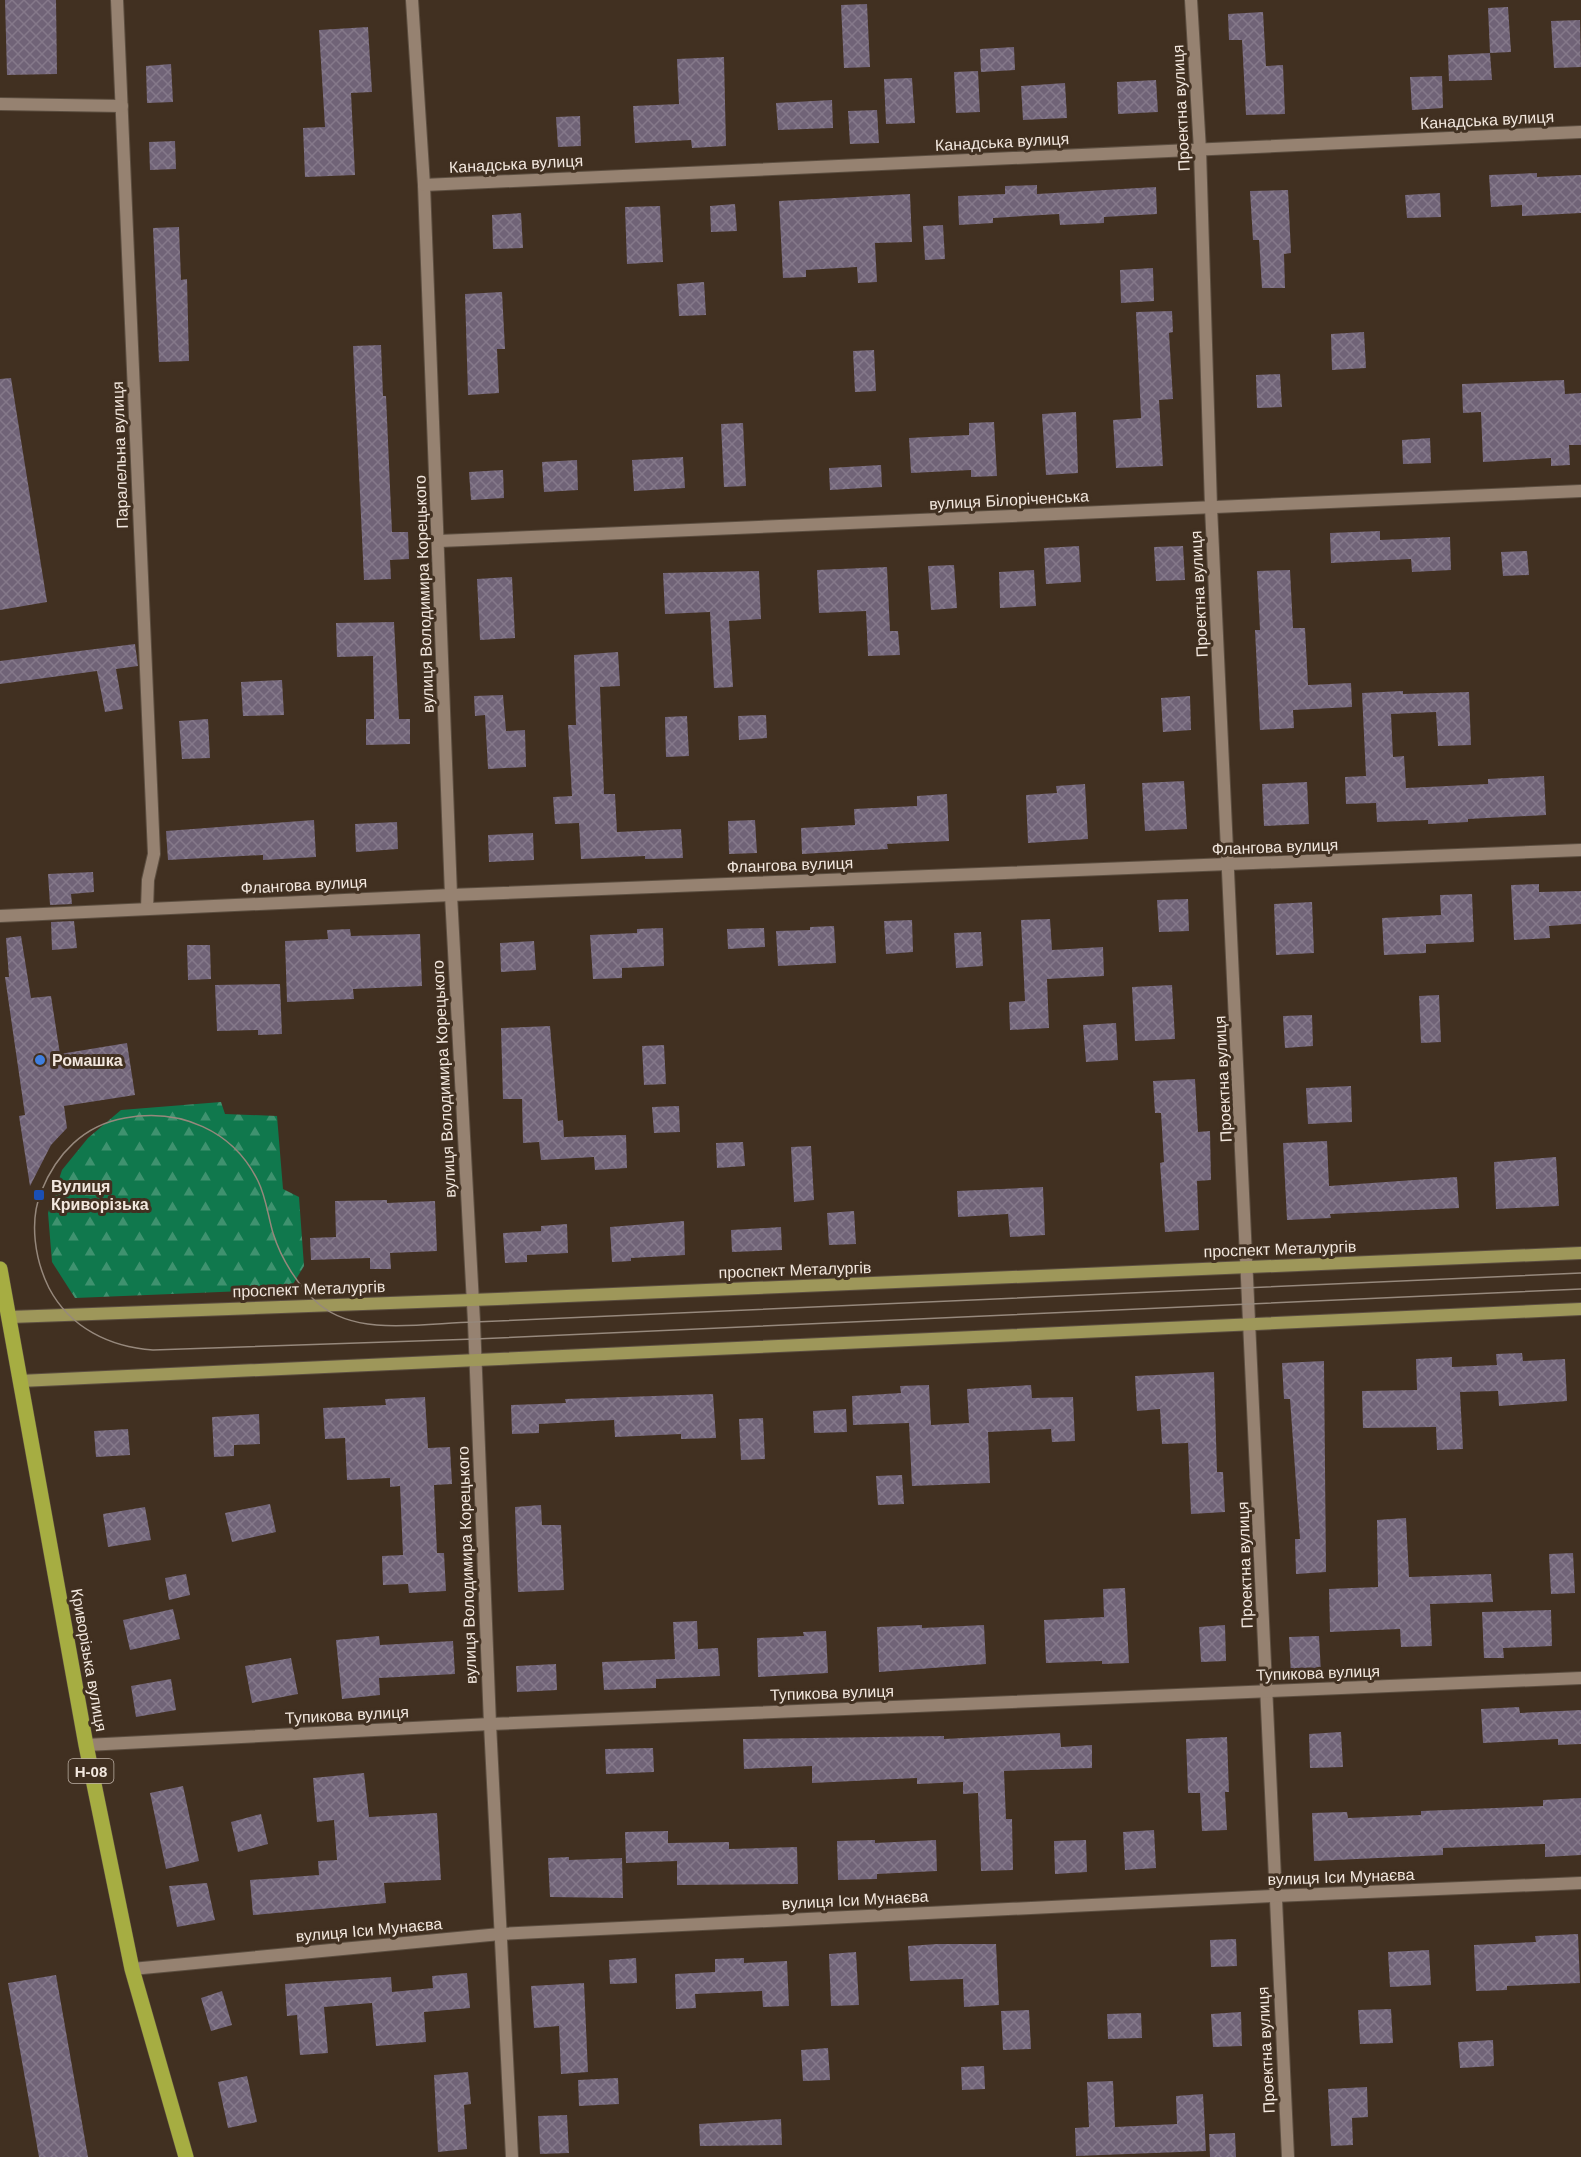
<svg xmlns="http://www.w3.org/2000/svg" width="1581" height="2157" font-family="Helvetica,sans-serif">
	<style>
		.forest { fill: url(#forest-firs) }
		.building { fill: url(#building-cross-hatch) }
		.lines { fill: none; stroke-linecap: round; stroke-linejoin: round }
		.street-casing { stroke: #5c4e40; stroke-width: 14 }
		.secondary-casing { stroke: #5c4e40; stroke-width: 14 }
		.primary-casing { stroke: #5c4e40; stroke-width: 16 }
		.street { stroke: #968271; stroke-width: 12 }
		.secondary { stroke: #9e975a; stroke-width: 12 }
		.primary { stroke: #a6ad42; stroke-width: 15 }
		.tram { stroke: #96887c; stroke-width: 1.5 }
		.shop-dot { fill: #3f7fe0; stroke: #413021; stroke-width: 2 }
		.transit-dot { fill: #1a4fb4; stroke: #413021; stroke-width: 2 }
		.labels { text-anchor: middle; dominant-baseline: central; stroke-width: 6; stroke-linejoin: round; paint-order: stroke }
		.shield { fill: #413021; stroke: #bdb0a5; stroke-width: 1.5 }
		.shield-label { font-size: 15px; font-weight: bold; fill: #f2e7de }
		.street-label { font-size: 16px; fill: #f2e7de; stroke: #413021 }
		.poi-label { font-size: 16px; font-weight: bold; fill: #f2e7de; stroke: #413021; text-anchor: start }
	</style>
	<defs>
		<pattern id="forest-firs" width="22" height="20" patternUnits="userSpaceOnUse" patternTransform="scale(1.5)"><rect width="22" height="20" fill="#10784d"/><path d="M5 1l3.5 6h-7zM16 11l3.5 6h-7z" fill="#3f926f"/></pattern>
		<pattern id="building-cross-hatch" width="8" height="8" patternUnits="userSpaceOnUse" patternTransform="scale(1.5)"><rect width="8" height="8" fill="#706377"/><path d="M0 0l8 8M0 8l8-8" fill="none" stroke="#85798a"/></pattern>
	</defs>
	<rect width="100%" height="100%" fill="#413021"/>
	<polygon class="forest" points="221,1102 225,1114 277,1116 283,1189 299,1197 304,1266 290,1289 75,1298 52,1262 48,1213 62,1170 88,1138 121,1110"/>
	<g class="building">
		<polygon points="5,0 56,0 57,74 7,75"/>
		<polygon points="867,4 870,67 844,68 841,5"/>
		<polygon points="1508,7 1511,52 1490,53 1488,8"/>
		<polygon points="1263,12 1266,66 1283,65 1285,114 1246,115 1242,40 1229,40 1228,14"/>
		<polygon points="1580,20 1581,67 1554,68 1551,21"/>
		<polygon points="368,27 372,92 351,93 355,175 305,177 303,128 325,127 319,30"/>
		<polygon points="1014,47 1015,70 981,72 980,49"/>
		<polygon points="1490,53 1492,80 1449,81 1448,55"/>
		<polygon points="724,57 726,146 692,148 691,140 635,143 633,106 679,104 677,59"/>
		<polygon points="171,64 173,102 147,103 146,66"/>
		<polygon points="978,71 980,112 956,113 954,72"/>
		<polygon points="1442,76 1443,108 1412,110 1410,77"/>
		<polygon points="912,78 915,123 886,124 884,79"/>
		<polygon points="1156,80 1158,112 1118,114 1117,82"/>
		<polygon points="1065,83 1067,118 1023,120 1021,86"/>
		<polygon points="832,100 833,128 778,130 776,103"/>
		<polygon points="877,110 879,143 850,144 848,111"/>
		<polygon points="580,116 581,146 558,147 556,117"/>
		<polygon points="175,141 176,169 150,170 149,142"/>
		<polygon points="1537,173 1537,177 1581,175 1581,213 1522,216 1522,205 1491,207 1489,175"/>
		<polygon points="1037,185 1037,194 1156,187 1157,214 1104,217 1104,223 1060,225 1059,214 993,218 993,223 959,225 958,196 1005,194 1005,186"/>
		<polygon points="1288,190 1291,253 1284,254 1285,288 1262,288 1259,240 1253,240 1250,191"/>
		<polygon points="1440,193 1441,217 1407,218 1405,195"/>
		<polygon points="910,194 912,242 875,243 877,282 858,283 857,267 806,270 806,277 783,278 779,201"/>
		<polygon points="735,204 737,231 711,232 710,206"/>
		<polygon points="660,206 663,262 627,264 625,207"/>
		<polygon points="521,213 523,248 493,249 492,215"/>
		<polygon points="943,225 945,259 925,260 923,226"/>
		<polygon points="179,227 181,280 187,279 189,361 159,362 153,228"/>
		<polygon points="1153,268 1154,301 1121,303 1120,270"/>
		<polygon points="704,282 706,315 679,316 677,284"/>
		<polygon points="502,292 505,349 497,349 499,393 468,395 465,294"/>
		<polygon points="1172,311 1173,332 1169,333 1173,399 1159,400 1163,466 1116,468 1113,420 1141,418 1136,312"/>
		<polygon points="1364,332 1366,368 1332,370 1331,334"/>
		<polygon points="381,345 383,396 386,396 392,532 408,532 409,559 390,560 391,579 364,580 353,346"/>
		<polygon points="874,350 876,391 855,392 853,351"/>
		<polygon points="1280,374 1282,407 1257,408 1256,375"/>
		<polygon points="11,378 47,602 0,610 0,379"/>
		<polygon points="1564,380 1565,394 1581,393 1581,445 1569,445 1570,465 1551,466 1551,458 1483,462 1481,412 1463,413 1462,384"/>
		<polygon points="1076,412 1078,473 1046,475 1042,414"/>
		<polygon points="994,422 997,476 971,477 971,470 911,473 909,438 969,435 969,423"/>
		<polygon points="743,423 746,486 724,487 721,424"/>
		<polygon points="1430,438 1431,463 1403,464 1402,440"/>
		<polygon points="683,457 685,488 634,491 632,460"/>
		<polygon points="577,460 578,490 544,492 542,462"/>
		<polygon points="881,465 882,487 830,490 829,468"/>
		<polygon points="503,470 504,498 471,500 469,472"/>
		<polygon points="1380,531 1380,540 1450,537 1451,570 1412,572 1411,559 1331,563 1330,533"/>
		<polygon points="1079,546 1081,582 1046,584 1044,548"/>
		<polygon points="1183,546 1185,580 1156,581 1154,547"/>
		<polygon points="1527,551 1529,575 1503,576 1501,552"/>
		<polygon points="954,565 957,608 931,610 928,566"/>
		<polygon points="887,567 890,631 898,631 900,655 868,656 866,611 819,613 817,570"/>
		<polygon points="1034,570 1036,606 1000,608 999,572"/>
		<polygon points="1290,570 1293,628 1305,628 1308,685 1351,683 1352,707 1293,710 1294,728 1260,730 1255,630 1260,630 1257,571"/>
		<polygon points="759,571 761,619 729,621 733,687 714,688 710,612 665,614 663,573"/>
		<polygon points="512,577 515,638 480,640 477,579"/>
		<polygon points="394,622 399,719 410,719 410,744 366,745 366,719 374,719 373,656 337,657 336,623"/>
		<polygon points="135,644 138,666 116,669 123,709 105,712 97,671 0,684 0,661"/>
		<polygon points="618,652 620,686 600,687 604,794 615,794 617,832 681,829 683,858 645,859 645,856 581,859 579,823 555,824 553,797 572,796 568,725 576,725 574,655"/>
		<polygon points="282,680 284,715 243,716 241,682"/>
		<polygon points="1403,691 1403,694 1469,692 1471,745 1438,746 1436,712 1391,714 1393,757 1404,756 1406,788 1488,784 1488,779 1544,776 1546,815 1468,819 1468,822 1428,824 1428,820 1377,822 1376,803 1346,804 1345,777 1366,776 1362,693"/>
		<polygon points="503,695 506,731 525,730 526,767 488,769 485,715 475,716 474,696"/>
		<polygon points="1190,696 1191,730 1163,732 1161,698"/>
		<polygon points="766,715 767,738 739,740 738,716"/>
		<polygon points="687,716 689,756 666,757 665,717"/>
		<polygon points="208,719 210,758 182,759 179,721"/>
		<polygon points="1184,781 1187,829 1145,831 1142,783"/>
		<polygon points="1307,782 1309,824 1264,826 1262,784"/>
		<polygon points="1085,784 1088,839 1028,843 1026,795 1057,793 1056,786"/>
		<polygon points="947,794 949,841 887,844 888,849 802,854 801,828 855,825 854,809 917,806 917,796"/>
		<polygon points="314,820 316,857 263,860 263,855 168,860 166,831"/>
		<polygon points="755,820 757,853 729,854 728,821"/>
		<polygon points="397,822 398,849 356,852 355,824"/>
		<polygon points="533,833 534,860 489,862 488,835"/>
		<polygon points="93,872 94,892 71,894 72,904 50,905 48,874"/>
		<polygon points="1539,884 1539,892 1581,891 1581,924 1549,926 1550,938 1514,940 1511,885"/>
		<polygon points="1472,894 1474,942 1426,944 1426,953 1384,955 1382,918 1441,915 1440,895"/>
		<polygon points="1188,899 1189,931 1159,932 1157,900"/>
		<polygon points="1312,902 1314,953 1276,955 1274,904"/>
		<polygon points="1050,919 1052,950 1103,947 1104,976 1047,979 1049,1028 1010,1030 1009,1002 1025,1001 1021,920"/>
		<polygon points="912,920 913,952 886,954 884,921"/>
		<polygon points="74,921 77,948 52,950 51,922"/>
		<polygon points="834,926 836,963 778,966 776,931 810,930 810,927"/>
		<polygon points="663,928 664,966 622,968 622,978 593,979 590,935 637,933 637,929"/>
		<polygon points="764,928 765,947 728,949 727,929"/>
		<polygon points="350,929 351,936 420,934 422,986 353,989 354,999 287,1002 285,941 328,939 327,930"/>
		<polygon points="981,932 983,966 956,968 954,933"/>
		<polygon points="21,936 31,998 51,996 60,1054 127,1043 135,1095 64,1106 67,1128 51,1145 30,1186 19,1116 25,1115 5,977 9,977 6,938"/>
		<polygon points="534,941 536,970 501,972 500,943"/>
		<polygon points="187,945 210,945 211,979 188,980"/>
		<polygon points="280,984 282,1034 258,1035 258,1030 217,1031 215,985"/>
		<polygon points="1172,985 1175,1039 1135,1041 1132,987"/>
		<polygon points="1439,995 1441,1042 1421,1043 1419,996"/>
		<polygon points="1312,1015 1313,1046 1285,1048 1283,1016"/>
		<polygon points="1116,1023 1118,1060 1086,1062 1083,1025"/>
		<polygon points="550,1026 558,1121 563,1120 564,1137 626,1135 627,1168 595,1170 594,1157 541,1160 539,1142 523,1143 522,1099 503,1099 501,1028"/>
		<polygon points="664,1045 666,1084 644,1085 642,1046"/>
		<polygon points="1195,1079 1198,1132 1210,1131 1211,1180 1197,1181 1199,1230 1165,1232 1160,1163 1164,1162 1161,1113 1155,1113 1153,1081"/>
		<polygon points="1351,1086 1352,1122 1308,1124 1306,1088"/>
		<polygon points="679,1106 680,1132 654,1133 652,1107"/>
		<polygon points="1327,1141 1329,1186 1457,1177 1459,1208 1330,1214 1331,1218 1287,1220 1283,1143"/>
		<polygon points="743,1142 745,1166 717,1168 716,1143"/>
		<polygon points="811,1146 814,1200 794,1202 791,1147"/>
		<polygon points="1556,1157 1559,1206 1496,1209 1494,1162"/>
		<polygon points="1043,1187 1045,1235 1010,1237 1008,1214 958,1217 957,1191"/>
		<polygon points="387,1200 387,1203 435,1201 437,1251 390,1253 391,1269 370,1269 370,1258 311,1260 310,1238 336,1237 335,1201"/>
		<polygon points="854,1211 856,1244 829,1245 827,1213"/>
		<polygon points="684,1221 685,1255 631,1258 631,1261 612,1262 610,1227"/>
		<polygon points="567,1224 568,1253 527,1255 527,1262 505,1263 503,1233 541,1231 541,1226"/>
		<polygon points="781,1227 782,1250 732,1252 731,1230"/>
		<polygon points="1522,1353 1523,1361 1565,1359 1567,1401 1499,1406 1498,1391 1460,1392 1463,1449 1437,1450 1436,1427 1363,1428 1362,1391 1417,1390 1416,1359 1452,1357 1452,1367 1497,1365 1496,1354"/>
		<polygon points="1324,1361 1326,1572 1296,1574 1295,1539 1300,1539 1290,1399 1284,1399 1282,1363"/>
		<polygon points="1214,1372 1217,1472 1223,1472 1225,1512 1191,1514 1188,1443 1162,1444 1160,1409 1137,1411 1135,1376"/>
		<polygon points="929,1385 931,1425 969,1423 967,1389 1031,1385 1032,1398 1073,1397 1075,1441 1052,1442 1051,1429 988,1432 990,1483 912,1486 909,1423 853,1425 852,1396 901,1393 900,1386"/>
		<polygon points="713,1394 716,1438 681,1439 681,1434 615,1437 614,1420 539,1424 539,1433 512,1434 511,1405 566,1403 565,1399"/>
		<polygon points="425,1397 428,1448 450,1447 452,1484 434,1485 437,1553 444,1553 446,1591 409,1593 408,1584 383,1585 382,1556 403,1555 400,1486 390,1487 390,1478 347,1480 345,1438 325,1439 323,1408 386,1405 385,1399"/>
		<polygon points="846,1409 847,1432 814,1433 813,1411"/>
		<polygon points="259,1414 260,1444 234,1445 234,1456 214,1457 212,1417"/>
		<polygon points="763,1418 765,1459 741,1460 739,1419"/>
		<polygon points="128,1429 130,1455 96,1457 94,1431"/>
		<polygon points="902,1475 904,1504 878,1505 876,1476"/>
		<polygon points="270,1504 276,1532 232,1542 225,1513"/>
		<polygon points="541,1505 542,1525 561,1525 564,1590 518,1592 515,1507"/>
		<polygon points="145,1507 151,1540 108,1547 103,1514"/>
		<polygon points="1406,1518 1409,1577 1491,1574 1493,1602 1430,1604 1432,1646 1401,1647 1400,1629 1330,1632 1329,1589 1378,1587 1377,1520"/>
		<polygon points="1573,1553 1575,1593 1551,1594 1549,1554"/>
		<polygon points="186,1574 190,1595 169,1600 165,1578"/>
		<polygon points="1125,1588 1129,1663 1102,1664 1102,1661 1046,1663 1044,1620 1104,1617 1103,1589"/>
		<polygon points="173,1609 180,1639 130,1650 123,1620"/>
		<polygon points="1551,1610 1552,1646 1503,1648 1504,1658 1484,1658 1482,1612"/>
		<polygon points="697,1621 698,1649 718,1648 720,1676 656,1679 656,1688 604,1690 602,1662 675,1659 673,1622"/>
		<polygon points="922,1625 922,1628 984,1625 986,1664 879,1672 877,1627"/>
		<polygon points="1225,1625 1226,1661 1201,1662 1199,1627"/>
		<polygon points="826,1631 828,1673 758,1677 757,1638 804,1636 803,1632"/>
		<polygon points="379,1636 380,1645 453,1641 455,1674 379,1678 380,1695 342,1699 336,1640"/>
		<polygon points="1319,1636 1321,1673 1291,1675 1289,1637"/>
		<polygon points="291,1658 298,1694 252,1703 245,1666"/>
		<polygon points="556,1664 557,1690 517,1692 516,1666"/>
		<polygon points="171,1679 176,1710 136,1717 131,1686"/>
		<polygon points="1519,1707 1520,1713 1581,1710 1581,1744 1558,1745 1558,1739 1483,1743 1481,1709"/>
		<polygon points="1341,1732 1343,1767 1310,1768 1309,1734"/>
		<polygon points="1060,1733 1061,1747 1092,1745 1092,1768 1004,1771 1006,1819 1012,1819 1013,1870 981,1871 978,1793 963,1794 963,1782 917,1784 917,1778 812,1783 812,1766 744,1769 743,1739 944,1736 944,1739"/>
		<polygon points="1227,1737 1229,1792 1225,1792 1227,1830 1202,1831 1200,1793 1188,1793 1186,1739"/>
		<polygon points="653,1748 654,1772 606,1774 605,1749"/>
		<polygon points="364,1773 369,1817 437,1813 441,1880 384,1883 386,1903 253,1915 250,1880 319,1875 318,1861 337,1860 334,1820 317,1822 313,1778"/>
		<polygon points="183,1786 199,1861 166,1869 150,1793"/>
		<polygon points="1581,1798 1581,1855 1545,1857 1545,1844 1443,1848 1443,1855 1314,1861 1312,1813 1347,1812 1348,1818 1421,1815 1421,1811 1543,1806 1543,1800"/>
		<polygon points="261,1814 268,1844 238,1852 231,1822"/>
		<polygon points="1154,1830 1156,1868 1125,1870 1123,1832"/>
		<polygon points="668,1831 668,1843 729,1842 729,1849 797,1847 798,1884 677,1885 677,1861 626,1863 625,1832"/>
		<polygon points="875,1840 875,1843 936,1840 937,1871 877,1874 877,1879 838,1880 837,1841"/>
		<polygon points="1086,1840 1087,1872 1055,1874 1054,1841"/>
		<polygon points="569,1857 569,1860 622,1858 623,1898 550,1897 548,1858"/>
		<polygon points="207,1883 215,1920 177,1927 169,1886"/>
		<polygon points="1578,1934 1580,1983 1507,1986 1507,1990 1476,1991 1474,1945 1536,1942 1535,1936"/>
		<polygon points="1236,1939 1237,1966 1211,1967 1210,1940"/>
		<polygon points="937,1944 996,1944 999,2005 964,2007 963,1979 910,1981 908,1946"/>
		<polygon points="1429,1950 1431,1985 1390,1987 1388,1952"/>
		<polygon points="856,1952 859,2005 831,2006 829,1954"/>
		<polygon points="636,1958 637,1983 610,1984 609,1960"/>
		<polygon points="744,1958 744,1963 787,1961 789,2006 763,2007 762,1991 695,1994 696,2008 676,2009 675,1974 715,1972 715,1959"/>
		<polygon points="467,1973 470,2008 424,2012 426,2042 376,2046 372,2003 324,2007 328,2053 300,2055 297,2015 287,2016 285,1984 391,1977 392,1992 433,1988 432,1976"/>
		<polygon points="56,1975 88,2157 39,2157 8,1983"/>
		<polygon points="584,1983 588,2072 561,2074 559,2026 534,2028 531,1986"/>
		<polygon points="222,1991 232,2025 211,2031 201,1998"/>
		<polygon points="1391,2009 1393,2043 1360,2044 1358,2010"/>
		<polygon points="1029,2010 1031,2049 1003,2050 1001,2011"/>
		<polygon points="1241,2012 1242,2046 1213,2047 1211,2014"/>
		<polygon points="1141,2013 1142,2038 1108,2039 1107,2014"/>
		<polygon points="1493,2040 1494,2066 1460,2068 1458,2042"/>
		<polygon points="828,2048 830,2080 803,2081 801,2050"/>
		<polygon points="984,2066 985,2089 962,2090 961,2067"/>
		<polygon points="468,2072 471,2104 464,2105 467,2149 438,2152 434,2075"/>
		<polygon points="247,2076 257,2122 228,2128 218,2082"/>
		<polygon points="618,2078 619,2104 579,2106 578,2080"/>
		<polygon points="1113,2081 1115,2127 1177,2124 1176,2096 1203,2094 1206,2151 1076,2156 1075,2128 1089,2127 1087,2082"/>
		<polygon points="1367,2087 1368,2117 1352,2118 1353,2145 1331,2146 1328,2089"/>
		<polygon points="567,2115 569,2153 540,2154 538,2116"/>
		<polygon points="781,2119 782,2145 700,2146 699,2124"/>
		<polygon points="1235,2133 1236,2157 1210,2157 1209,2134"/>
	</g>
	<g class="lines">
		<defs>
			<g id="street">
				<polyline points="117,0 154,854 148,880 147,909"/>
				<polyline points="412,0 424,185 451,895 474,1322 490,1724 512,2157"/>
				<polyline points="1191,0 1200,150 1211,507 1288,2157"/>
				<polyline points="0,104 122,106"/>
				<polyline points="424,185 1581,132"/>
				<polyline points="439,541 1581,491"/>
				<polyline points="0,916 451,895 1581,850"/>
				<polyline points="86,1745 490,1724 1581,1678"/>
				<polyline points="132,1969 500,1934 1274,1896 1581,1883"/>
			</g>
			<g id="secondary">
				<polyline points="10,1317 472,1300 1581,1253"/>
				<polyline points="20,1381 1581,1309"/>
			</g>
			<polyline id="primary" points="0,1269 86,1745 132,1969 186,2157"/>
		</defs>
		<use href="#street" class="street-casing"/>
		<use href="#secondary" class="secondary-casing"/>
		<use href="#primary" class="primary-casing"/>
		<use href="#street" class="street"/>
		<use href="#secondary" class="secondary"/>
		<use href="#primary" class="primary"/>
		<path class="tram" d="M 1581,1273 L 474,1322 C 426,1323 359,1337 320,1305 C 299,1288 281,1259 273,1233 C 268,1216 266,1197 258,1181 C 233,1130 180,1108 125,1118 C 84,1125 56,1154 41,1192 C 29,1222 35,1260 49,1288 C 70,1328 110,1347 153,1350 L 475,1339 L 1581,1289"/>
	</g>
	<circle class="shop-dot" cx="40" cy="1060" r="6"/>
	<rect class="transit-dot" x="33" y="1189" width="12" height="12" rx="3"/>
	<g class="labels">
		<rect class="shield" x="68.5" y="1759" width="45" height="24" rx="4.5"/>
		<g class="shield-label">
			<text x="91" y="1771">Н-08</text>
		</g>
		<g class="street-label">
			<text transform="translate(1181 108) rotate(-93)">Проектна вулиця</text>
			<text transform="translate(1487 120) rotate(-3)">Канадська вулиця</text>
			<text transform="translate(1002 142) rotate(-3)">Канадська вулиця</text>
			<text transform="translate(516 164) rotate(-3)">Канадська вулиця</text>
			<text transform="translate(120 455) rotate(-92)">Паралельна вулиця</text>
			<text transform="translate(1009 500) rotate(-3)">вулиця Білоріченська</text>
			<text transform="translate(424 594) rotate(-92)">вулиця Володимира Корецького</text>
			<text transform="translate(1199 594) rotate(-93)">Проектна вулиця</text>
			<text transform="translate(1275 847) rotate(-2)">Флангова вулиця</text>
			<text transform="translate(790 865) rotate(-2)">Флангова вулиця</text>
			<text transform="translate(304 885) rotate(-3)">Флангова вулиця</text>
			<text transform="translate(444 1079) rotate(-93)">вулиця Володимира Корецького</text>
			<text transform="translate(1223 1079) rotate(-93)">Проектна вулиця</text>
			<text transform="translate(1280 1249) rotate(-2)">проспект Металургів</text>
			<text transform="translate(795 1270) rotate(-2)">проспект Металургів</text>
			<text transform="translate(309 1289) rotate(-2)">проспект Металургів</text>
			<text transform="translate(467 1565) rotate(-92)">вулиця Володимира Корецького</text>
			<text transform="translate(1245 1565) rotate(-92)">Проектна вулиця</text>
			<text transform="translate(89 1660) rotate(80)">Криворізька вулиця</text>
			<text transform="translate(1318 1673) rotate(-2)">Тупикова вулиця</text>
			<text transform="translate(832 1693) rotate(-2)">Тупикова вулиця</text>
			<text transform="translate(347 1715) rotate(-3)">Тупикова вулиця</text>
			<text transform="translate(1341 1877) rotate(-2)">вулиця Іси Мунаєва</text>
			<text transform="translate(855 1900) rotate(-3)">вулиця Іси Мунаєва</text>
			<text transform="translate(369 1930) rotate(-5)">вулиця Іси Мунаєва</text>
			<text transform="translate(1266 2050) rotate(-93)">Проектна вулиця</text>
		</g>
		<g class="poi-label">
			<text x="52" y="1060">Ромашка</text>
			<text x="51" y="1186">Вулиця<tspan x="51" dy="18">Криворізька</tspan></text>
		</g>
	</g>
</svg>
